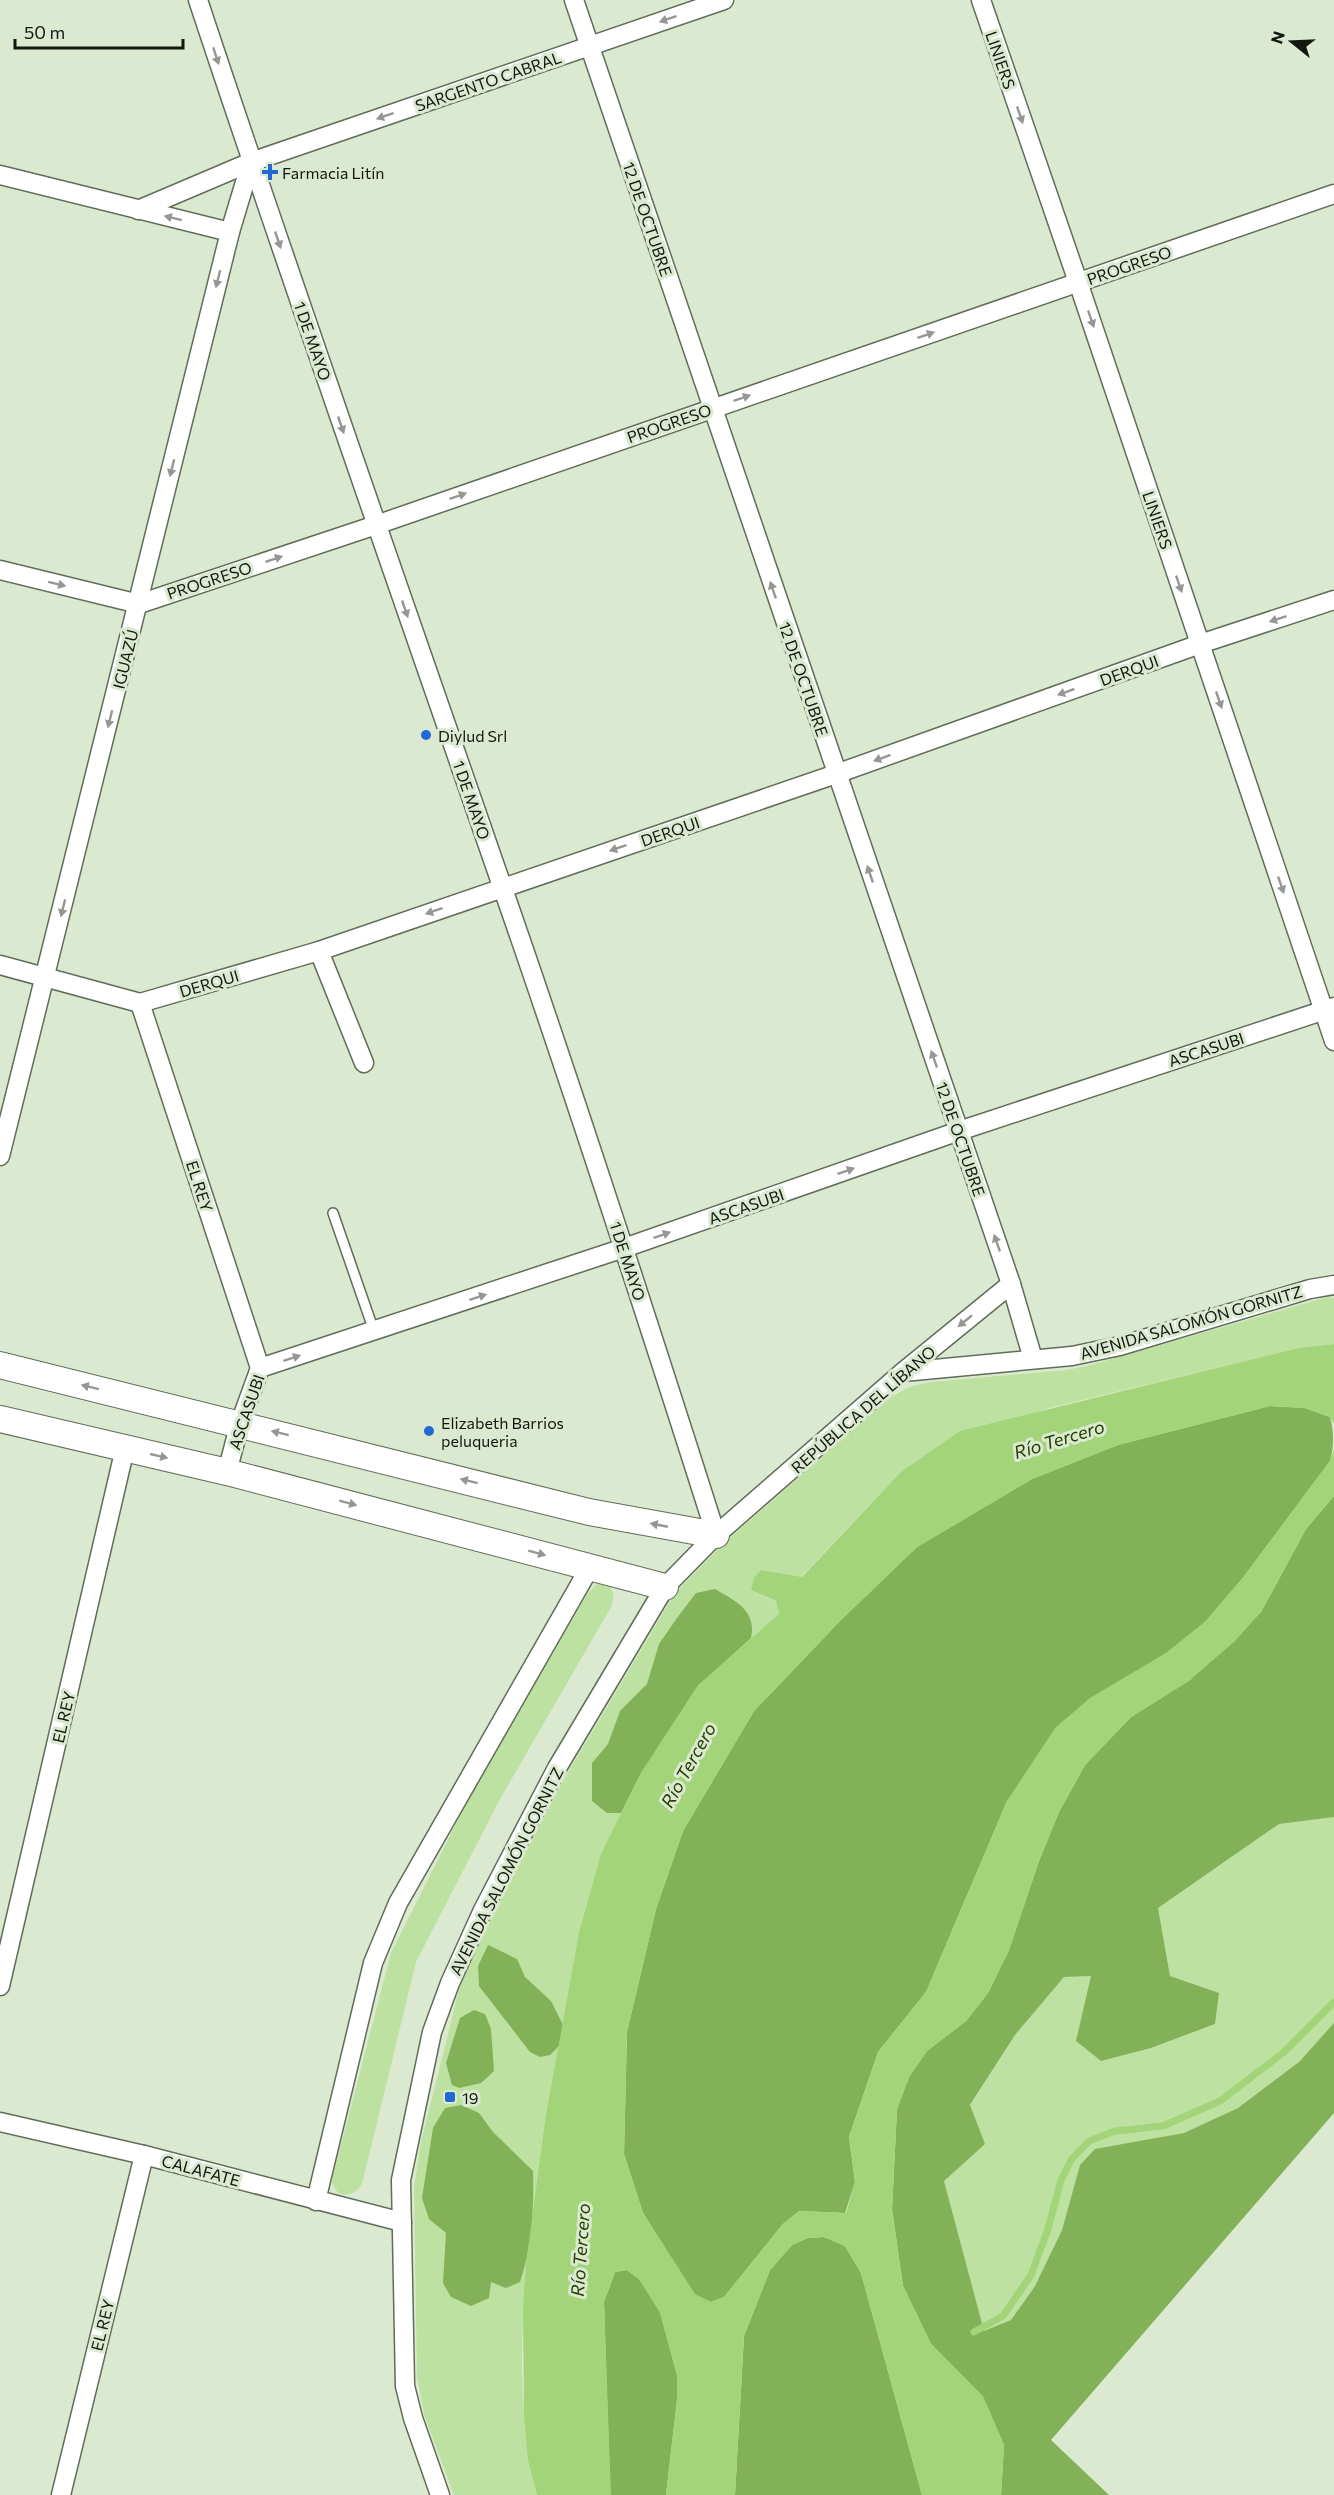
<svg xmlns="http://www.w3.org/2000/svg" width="1334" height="2495" font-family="Commissioner,sans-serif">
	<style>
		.green { fill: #bce1a0 }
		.forest { fill: #82b158 }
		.water { fill: #a3d47a }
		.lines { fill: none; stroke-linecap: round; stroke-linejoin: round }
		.stream { stroke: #a3d47a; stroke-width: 7 }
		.service-casing { stroke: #616d58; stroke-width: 12 }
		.minor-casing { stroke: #616d58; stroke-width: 21 }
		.secondary-casing { stroke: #616d58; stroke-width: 28 }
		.service { stroke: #fff; stroke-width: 9 }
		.minor { stroke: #fff; stroke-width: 18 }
		.secondary { stroke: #fff; stroke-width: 26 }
		.oneway { fill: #959793 }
		.poi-dot { fill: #2369d5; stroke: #dae9d0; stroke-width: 2 }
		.labels { text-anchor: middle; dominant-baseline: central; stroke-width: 6; stroke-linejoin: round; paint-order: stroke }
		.street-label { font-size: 16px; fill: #13180f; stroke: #dae9d0 }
		.poi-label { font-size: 16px; fill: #13180f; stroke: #dae9d0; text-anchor: start }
		.water-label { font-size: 18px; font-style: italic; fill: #234000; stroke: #dae9d0 }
	</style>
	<rect width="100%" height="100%" fill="#dae9d0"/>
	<g class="green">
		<path d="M 1328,1297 L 1334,1298 L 1334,1344 L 1299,1348 L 1049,1408 L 901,1472 L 801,1577 L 761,1570 L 751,1590 L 776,1602 L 779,1614 L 559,2046 C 549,2100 542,2154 534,2209 C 521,2303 514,2402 537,2495 L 454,2495 L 424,2414 L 417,2377 L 414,2187 L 421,2142 L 461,1982 L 492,1915 L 567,1774 L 675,1593 L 724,1543 L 888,1399 L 909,1387 L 931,1382 L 1066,1370 L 1087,1366 Z"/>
		<path d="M 597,1584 L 609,1586 C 615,1593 614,1598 611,1607 L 500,1799 L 416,1962 L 362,2184 C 356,2193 349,2197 338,2193 L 332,2183 L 333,2176 L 391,1953 L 476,1784 L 588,1593 Z"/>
		<polygon points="1334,1817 1334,2023 1299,2062 1238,2108 1184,2133 1095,2150 1080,2165 1062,2230 1035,2286 1011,2320 984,2332 944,2181 984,2144 970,2106 1015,2035 1064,1977 1092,1976 1076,2041 1101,2061 1151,2048 1215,2024 1218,1993 1170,1976 1158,1908 1279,1824"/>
	</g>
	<g class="forest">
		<path d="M 1270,1406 L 1305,1408 L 1330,1417 C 1334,1430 1334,1447 1330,1461 L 1242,1579 L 1205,1622 L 1169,1651 L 1007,1801 L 926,1992 L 878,2052 L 849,2137 L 855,2182 L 845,2213 L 799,2211 L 783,2224 L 724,2297 L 711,2302 L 695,2295 L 643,2213 L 624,2154 L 627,2032 L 656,1909 L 683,1831 L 754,1711 L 840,1621 L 917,1547 L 1032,1479 L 1118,1445 Z"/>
		<polygon points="1334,1496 1334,1817 1279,1824 1158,1908 1170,1976 1219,1993 1215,2024 1151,2048 1101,2061 1076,2041 1091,1976 1064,1977 1015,2035 970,2105 985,2144 944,2181 984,2331 1011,2320 1035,2286 1062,2230 1080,2165 1095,2149 1184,2133 1238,2108 1299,2062 1334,2023 1334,2113 1051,2440 1109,2495 1001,2495 1004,2445 983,2397 931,2344 903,2286 892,2209 897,2109 909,2077 927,2051 966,2021 988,1993 1009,1950 1039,1861 1059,1812 1085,1765 1131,1717 1190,1680 1261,1612 1306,1529"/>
		<path d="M 715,1589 C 735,1601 757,1610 751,1638 L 698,1686 L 641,1773 L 621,1813 L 607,1813 L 592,1801 L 592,1763 L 608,1744 L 620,1711 L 647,1684 L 659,1644 L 677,1618 L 696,1593 Z"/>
		<polygon points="488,1945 517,1959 525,1977 551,2001 563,2025 559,2046 550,2055 540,2057 530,2052 479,1986 478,1966"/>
		<polygon points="474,2010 485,2014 491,2029 494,2071 481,2083 459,2088 452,2085 446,2063 460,2018"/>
		<path d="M 461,2105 L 479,2113 L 493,2132 L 533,2171 C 534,2208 532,2246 520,2282 L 506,2288 L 491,2282 L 489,2298 L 471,2306 L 451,2297 L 443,2283 L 446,2233 L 429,2219 L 422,2198 L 433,2128 L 445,2108 Z"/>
		<polygon points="824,2237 845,2246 861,2273 922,2495 735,2495 744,2336 770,2270 792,2245 808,2238"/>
		<polygon points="627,2270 639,2279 660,2312 677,2375 677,2400 666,2495 611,2495 610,2489 604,2302 615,2272"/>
	</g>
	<polygon class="water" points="1334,1344 1334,1424 1330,1417 1305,1408 1270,1406 1118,1445 1032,1479 917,1547 840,1621 754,1711 683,1831 656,1909 627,2032 624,2154 643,2213 695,2294 711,2302 724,2297 783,2224 799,2211 846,2213 855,2182 849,2137 878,2052 926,1992 1007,1801 1055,1728 1090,1698 1169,1651 1205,1622 1242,1579 1330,1461 1334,1449 1334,1496 1306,1529 1261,1612 1235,1641 1190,1680 1131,1717 1085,1765 1059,1812 1039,1861 1009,1950 988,1993 966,2021 927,2051 909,2077 897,2109 892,2209 903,2286 931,2344 983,2396 1004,2445 1001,2495 922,2495 861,2273 845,2246 824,2237 808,2238 792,2245 770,2270 744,2336 735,2495 666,2495 677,2400 677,2375 660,2312 639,2279 627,2270 615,2272 604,2302 611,2495 537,2495 528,2460 524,2416 523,2310 526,2264 546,2115 579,1933 601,1854 641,1773 698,1685 779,1614 776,1601 751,1590 754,1578 761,1570 802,1577 901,1472 960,1431 1299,1348"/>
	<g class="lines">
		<polyline class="stream" points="974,2332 1003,2316 1031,2275 1048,2229 1061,2180 1071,2160 1089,2141 1115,2131 1163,2126 1220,2101 1283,2053 1334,2002"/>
		<defs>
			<polyline id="service" points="333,1213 374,1331"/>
			<g id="minor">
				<path d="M 198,0 C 296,296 400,591 502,886 C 577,1101 647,1318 716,1535"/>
				<polyline points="574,0 1011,1284 1033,1359"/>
				<polyline points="981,0 1078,282 1334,1041"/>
				<polyline points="0,175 230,232"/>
				<polyline points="138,210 251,162 724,0"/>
				<polyline points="0,570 139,604 376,525 1334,194"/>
				<polyline points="319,951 364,1063"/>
				<polyline points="0,965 140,1003 319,951 836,774 1200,644 1334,600"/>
				<polyline points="140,1003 260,1368"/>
				<polyline points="0,1156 230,232 251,162"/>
				<polyline points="903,1372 1072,1356 1120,1346 1310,1289 1334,1285"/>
				<polyline points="227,1472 240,1423 260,1368 624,1248 959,1131 1334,1007"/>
				<polyline points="0,1986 125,1448"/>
				<polyline points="0,2122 144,2155 402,2222"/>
				<polyline points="316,2201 373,1963 398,1903 590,1567"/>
				<polyline points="61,2495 144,2155"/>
				<polyline points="440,2495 413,2418 405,2386 401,2180 432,2032 450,1983 483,1910 557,1768 665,1587 716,1535 903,1372 1011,1284"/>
			</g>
			<g id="secondary">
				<polyline points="0,1365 589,1512 716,1535"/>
				<polyline points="0,1419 227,1472 665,1587"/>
			</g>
		</defs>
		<use href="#service" class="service-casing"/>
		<use href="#minor" class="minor-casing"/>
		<use href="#secondary" class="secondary-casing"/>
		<use href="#service" class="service"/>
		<use href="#minor" class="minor"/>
		<use href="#secondary" class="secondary"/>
	</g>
	<defs><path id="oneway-solid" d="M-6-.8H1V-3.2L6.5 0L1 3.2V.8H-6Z" transform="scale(1.5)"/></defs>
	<g class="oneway">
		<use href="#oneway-solid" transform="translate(668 19) rotate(161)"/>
		<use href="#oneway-solid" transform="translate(216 56) rotate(72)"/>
		<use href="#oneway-solid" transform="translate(1020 115) rotate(71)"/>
		<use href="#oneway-solid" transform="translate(385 116) rotate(161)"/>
		<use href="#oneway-solid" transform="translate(173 218) rotate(-166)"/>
		<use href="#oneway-solid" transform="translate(278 240) rotate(71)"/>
		<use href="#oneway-solid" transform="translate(218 279) rotate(104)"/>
		<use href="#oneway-solid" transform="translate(1091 319) rotate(71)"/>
		<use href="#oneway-solid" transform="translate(926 335) rotate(-19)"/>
		<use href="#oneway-solid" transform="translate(742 398) rotate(-19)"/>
		<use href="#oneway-solid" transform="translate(341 425) rotate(71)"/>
		<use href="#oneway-solid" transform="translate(172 468) rotate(104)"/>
		<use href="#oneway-solid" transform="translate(458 496) rotate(-19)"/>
		<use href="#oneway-solid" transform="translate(274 559) rotate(-18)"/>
		<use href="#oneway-solid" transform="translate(57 584) rotate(14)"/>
		<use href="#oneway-solid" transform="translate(1179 584) rotate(71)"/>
		<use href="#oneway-solid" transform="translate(773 590) rotate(-109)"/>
		<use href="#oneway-solid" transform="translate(405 609) rotate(71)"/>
		<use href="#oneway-solid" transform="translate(1278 619) rotate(162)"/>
		<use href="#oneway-solid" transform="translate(1066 692) rotate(160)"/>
		<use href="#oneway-solid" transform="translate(1219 700) rotate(71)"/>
		<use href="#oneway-solid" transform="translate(110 719) rotate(104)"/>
		<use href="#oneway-solid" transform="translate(882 758) rotate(160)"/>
		<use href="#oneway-solid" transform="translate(618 848) rotate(161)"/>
		<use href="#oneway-solid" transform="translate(870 874) rotate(-109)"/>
		<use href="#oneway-solid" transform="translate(1281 885) rotate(71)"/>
		<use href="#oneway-solid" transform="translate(63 908) rotate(104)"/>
		<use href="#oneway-solid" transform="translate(434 911) rotate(161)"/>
		<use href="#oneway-solid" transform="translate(934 1059) rotate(-109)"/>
		<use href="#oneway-solid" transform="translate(846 1171) rotate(-19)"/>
		<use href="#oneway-solid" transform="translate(662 1235) rotate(-19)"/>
		<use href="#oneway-solid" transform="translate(997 1243) rotate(-109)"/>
		<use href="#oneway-solid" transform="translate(478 1297) rotate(-18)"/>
		<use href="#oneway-solid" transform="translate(965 1321) rotate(141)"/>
		<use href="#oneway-solid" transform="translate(292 1358) rotate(-18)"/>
		<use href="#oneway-solid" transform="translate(90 1387) rotate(-166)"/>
		<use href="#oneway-solid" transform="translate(280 1433) rotate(-166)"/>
		<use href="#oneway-solid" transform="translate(159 1456) rotate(13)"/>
		<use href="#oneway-solid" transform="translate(469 1481) rotate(-166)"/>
		<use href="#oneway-solid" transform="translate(348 1503) rotate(15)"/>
		<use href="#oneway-solid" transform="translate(659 1525) rotate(-169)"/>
		<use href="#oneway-solid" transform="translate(537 1553) rotate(15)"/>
	</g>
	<g class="poi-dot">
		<path d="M267 163h6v6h6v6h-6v6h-6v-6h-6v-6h6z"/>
		<circle cx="426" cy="735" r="6"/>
		<circle cx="429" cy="1431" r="6"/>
		<rect x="444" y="2091" width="12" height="12" rx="3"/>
	</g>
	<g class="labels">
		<g class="street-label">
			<text transform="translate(1001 60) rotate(71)">LINIERS</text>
			<text transform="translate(488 81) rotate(-19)">SARGENTO CABRAL</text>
			<text transform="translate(648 219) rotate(71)">12 DE OCTUBRE</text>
			<text transform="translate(1129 265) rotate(-19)">PROGRESO</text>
			<text transform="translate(313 341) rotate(71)">1 DE MAYO</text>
			<text transform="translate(669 423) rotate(-19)">PROGRESO</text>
			<text transform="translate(1158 520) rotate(71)">LINIERS</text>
			<text transform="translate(209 580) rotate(-18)">PROGRESO</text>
			<text transform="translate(125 659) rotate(-76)">IGUAZÚ</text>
			<text transform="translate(1129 670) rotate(-20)">DERQUI</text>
			<text transform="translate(804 679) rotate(71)">12 DE OCTUBRE</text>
			<text transform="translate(472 800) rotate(71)">1 DE MAYO</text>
			<text transform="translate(670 831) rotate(-19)">DERQUI</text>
			<text transform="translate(209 983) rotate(-16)">DERQUI</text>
			<text transform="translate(1206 1049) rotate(-18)">ASCASUBI</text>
			<text transform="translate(961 1139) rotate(71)">12 DE OCTUBRE</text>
			<text transform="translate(200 1186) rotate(72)">EL REY</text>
			<text transform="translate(746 1206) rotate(-19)">ASCASUBI</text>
			<text transform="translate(628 1261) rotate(72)">1 DE MAYO</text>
			<text transform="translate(1191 1322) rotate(-16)">AVENIDA SALOMÓN GORNITZ</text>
			<text transform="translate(863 1409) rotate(-41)">REPÚBLICA DEL LÍBANO</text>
			<text transform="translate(246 1412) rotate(-71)">ASCASUBI</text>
			<text transform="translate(63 1717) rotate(-77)">EL REY</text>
			<text transform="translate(506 1871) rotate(-63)">AVENIDA SALOMÓN GORNITZ</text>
			<text transform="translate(201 2170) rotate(15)">CALAFATE</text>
			<text transform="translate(102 2325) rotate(-76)">EL REY</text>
		</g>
		<g class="poi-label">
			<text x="282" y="172">Farmacia Litín</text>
			<text x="438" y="735">Diylud Srl</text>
			<text x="441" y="1422">Elizabeth Barrios<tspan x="441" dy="18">peluqueria</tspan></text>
			<text x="462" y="2097">19</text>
		</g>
		<g class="water-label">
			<text transform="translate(1059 1439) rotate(-17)">Río Tercero</text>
			<text transform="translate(688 1765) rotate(-61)">Río Tercero</text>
			<text transform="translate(580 2250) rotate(-86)">Río Tercero</text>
		</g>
	</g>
	<g transform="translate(1292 42) rotate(288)" stroke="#dae9d0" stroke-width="4.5" paint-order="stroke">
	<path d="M0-4.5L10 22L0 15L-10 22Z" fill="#13180f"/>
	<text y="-9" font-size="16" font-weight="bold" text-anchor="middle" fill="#13180f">N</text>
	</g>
	<path d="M15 39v9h168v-9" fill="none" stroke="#13180f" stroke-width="3"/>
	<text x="24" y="39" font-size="18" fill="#13180f" stroke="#dae9d0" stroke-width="4.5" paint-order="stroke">50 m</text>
</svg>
